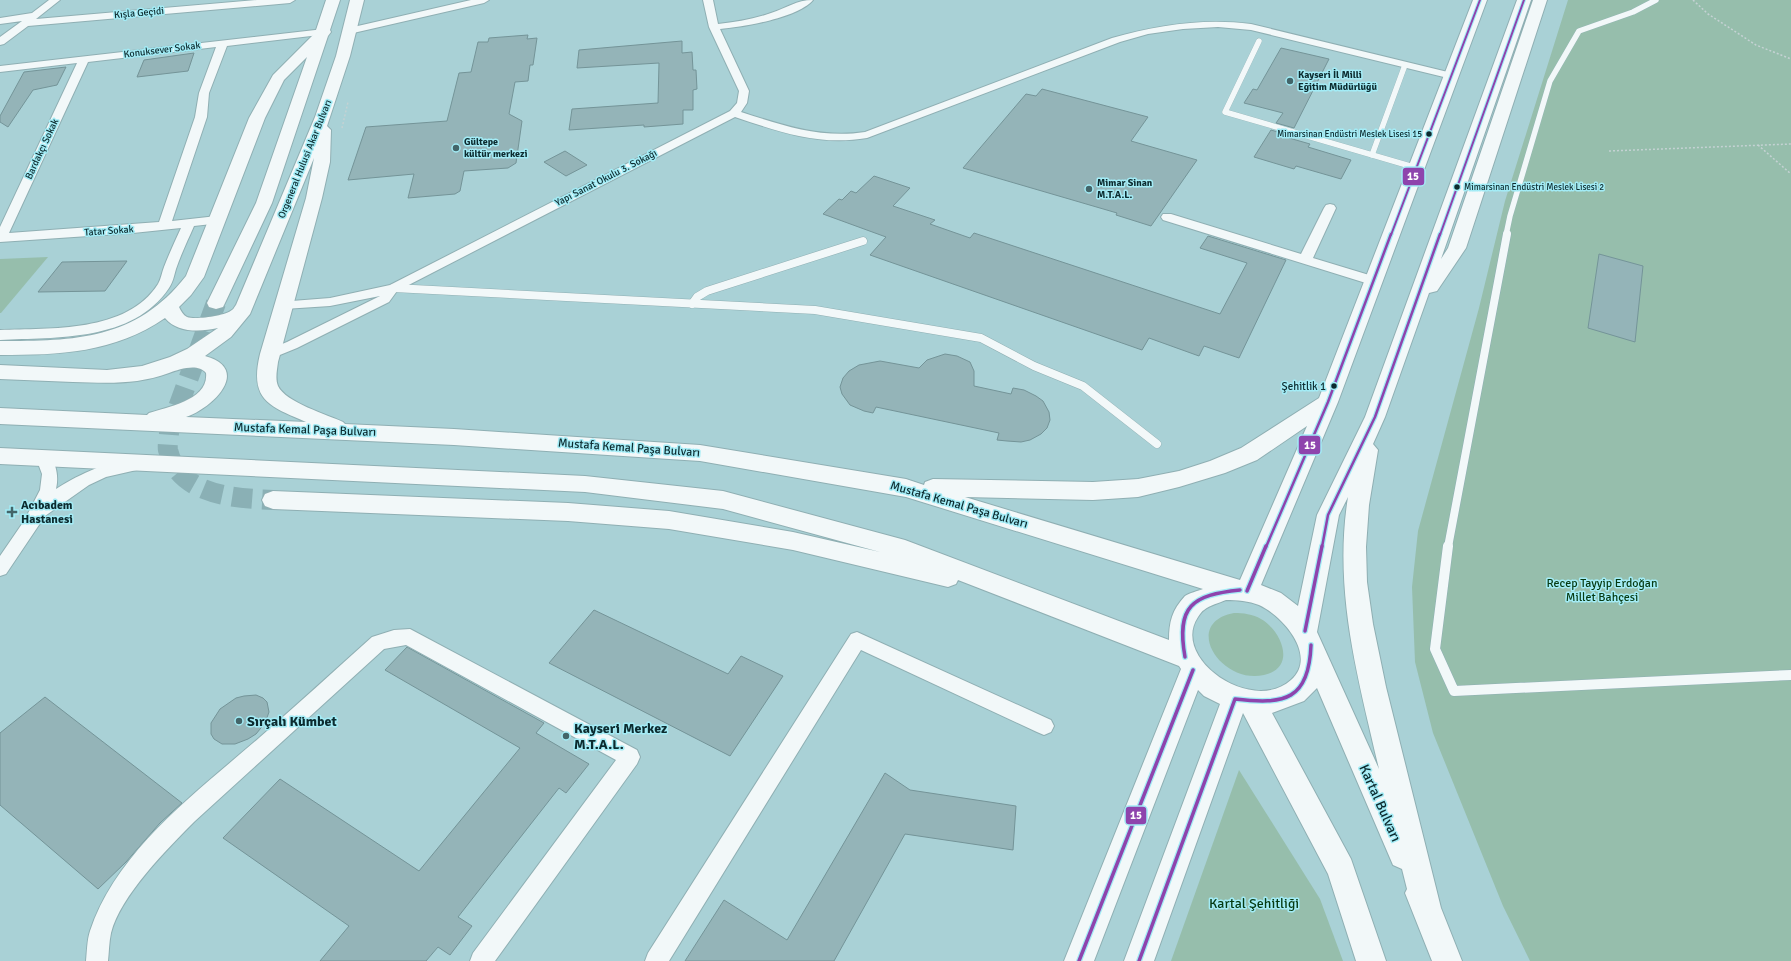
<svg xmlns="http://www.w3.org/2000/svg" width="1791" height="961" font-family="Signika,sans-serif">
	<style>
		.green { fill: #96beac }
		.building { fill: #94b4b8; stroke: #749498 }
		.lines { fill: none; stroke-linecap: round; stroke-linejoin: round }
		.primary-tunnel { stroke: #8ab0b5; stroke-width: 20; stroke-dasharray: 20 10; stroke-linecap: butt }
		.lane-far2-casing { stroke: #8fafb3; stroke-width: 6 }
		.lane-far1-casing { stroke: #8fafb3; stroke-width: 9 }
		.lane-casing { stroke: #8fafb3; stroke-width: 11 }
		.street-casing { stroke: #8fafb3; stroke-width: 2 }
		.primary-casing { stroke: #8fafb3; stroke-width: 2 }
		.path { stroke: #c4d2d3; stroke-width: 1.5; stroke-dasharray: 2 2; stroke-linecap: butt }
		.lane-far2 { stroke: #f2f8f9; stroke-width: 5.5 }
		.lane-far1 { stroke: #f2f8f9; stroke-width: 8 }
		.lane { stroke: #f2f8f9; stroke-width: 10 }
		.street { fill: #f2f8f9; fill-rule: evenodd }
		.primary { fill: #f2f8f9; fill-rule: evenodd }
		.bus-1-far2-casing { stroke: #a3ecf6; stroke-width: 4 }
		.bus-1-far1-casing { stroke: #a3ecf6; stroke-width: 5 }
		.bus-1-casing { stroke: #a3ecf6; stroke-width: 6 }
		.bus-1-far2 { stroke: #8e44ad; stroke-width: 2 }
		.bus-1-far1 { stroke: #8e44ad; stroke-width: 2.5 }
		.bus-1 { stroke: #8e44ad; stroke-width: 3.5 }
		.poi-dot { fill: #436569; stroke: #a3ecf6; stroke-width: 1.5 }
		.bus-dot { fill: #0c2b2f; stroke: #a3ecf6; stroke-width: 1.5 }
		.labels { text-anchor: middle; dominant-baseline: central; stroke-width: 3; stroke-linejoin: round; paint-order: stroke }
		.far-bus-label { font-size: 9px; fill: #0c2b2f; stroke: #a3ecf6; text-anchor: end }
		.far-street-label { font-size: 10px; fill: #0c2b2f; stroke: #a3ecf6 }
		.far-poi-label { font-size: 10px; font-weight: bold; fill: #0c2b2f; stroke: #a3ecf6; text-anchor: start }
		.bus-label { font-size: 11px; fill: #0c2b2f; stroke: #a3ecf6; text-anchor: end }
		.street-label { font-size: 12px; fill: #0c2b2f; stroke: #a3ecf6 }
		.poi-label { font-size: 12px; font-weight: bold; fill: #0c2b2f; stroke: #a3ecf6; text-anchor: start }
		.park-label { font-size: 12px; fill: #063a11; stroke: #a3ecf6 }
		.near-poi-label { font-size: 14px; font-weight: bold; fill: #0c2b2f; stroke: #a3ecf6; text-anchor: start }
		.near-street-label { font-size: 14px; fill: #0c2b2f; stroke: #a3ecf6 }
		.near-park-label { font-size: 14px; fill: #063a11; stroke: #a3ecf6 }
		.line-badge { stroke: #a3ecf6; stroke-width: 1.5 }
		.badge-label { font-size: 11px; text-anchor: middle; font-weight: bold; fill: #fff }
	</style>
	<rect width="100%" height="100%" fill="#a9d1d6"/>
	<g class="green">
		<polygon points="1568,0 1791,0 1791,961 1530,961 1503,906 1433,733 1415,662 1412,587 1418,531 1479,308 1505,201"/>
		<polygon points="48,257 1,313 0,313 0,259"/>
		<path d="M 1234,613 C 1243,613 1253,614 1261,619 C 1282,631 1297,668 1264,675 C 1221,685 1181,623 1234,613 Z"/>
		<polygon points="1239,770 1320,899 1343,961 1171,961"/>
	</g>
	<g class="building">
		<polygon points="528,35 527,39 537,38 533,65 530,65 528,81 515,82 509,114 522,121 516,163 508,168 464,171 460,191 455,194 408,198 414,174 348,180 366,127 447,121 459,73 471,72 478,42 488,42 489,38"/>
		<polygon points="682,41 682,53 692,52 693,70 696,70 697,89 693,90 693,110 683,110 683,124 644,127 644,125 569,130 572,109 658,103 659,63 577,68 579,50"/>
		<polygon points="1281,48 1329,59 1294,128 1276,123 1283,113 1244,103 1253,89 1257,90"/>
		<polygon points="194,53 188,71 137,77 144,60"/>
		<polygon points="66,67 57,85 33,90 8,127 0,122 0,116 24,72"/>
		<polygon points="1042,89 1148,117 1131,141 1197,160 1151,226 1116,215 1117,213 963,168 1026,94 1036,96"/>
		<polygon points="1271,130 1291,136 1289,138 1310,144 1308,147 1351,160 1341,179 1296,166 1294,169 1254,157"/>
		<polygon points="565,151 587,165 566,176 544,162"/>
		<polygon points="874,176 910,188 893,206 935,220 930,224 970,238 974,233 1220,314 1247,263 1200,248 1208,236 1286,260 1239,358 1204,346 1199,356 1149,338 1142,350 870,255 886,237 823,214 839,199 842,200 851,191 856,193"/>
		<polygon points="1599,254 1643,266 1635,342 1588,328"/>
		<polygon points="127,261 105,291 38,292 62,262"/>
		<polygon points="945,354 957,356 970,362 974,371 974,386 1011,394 1013,388 1024,390 1036,396 1043,401 1049,412 1050,420 1047,428 1041,434 1030,440 1021,442 1007,441 997,440 999,433 876,407 873,413 864,411 850,405 842,394 840,387 843,378 849,371 859,365 880,361 919,368 927,360"/>
		<polygon points="594,610 728,674 741,656 783,676 730,756 549,663"/>
		<polygon points="407,647 544,723 536,733 589,764 566,793 559,788 458,917 472,926 450,955 438,947 426,961 320,961 349,926 223,838 280,779 419,871 520,748 385,670"/>
		<polygon points="256,695 263,698 267,702 269,712 265,723 256,734 248,739 235,744 222,744 214,739 211,734 211,723 220,709 236,698 244,696"/>
		<polygon points="45,697 182,803 160,823 126,862 98,889 0,805 0,733"/>
		<polygon points="885,773 910,790 1016,806 1013,850 905,834 834,961 685,961 724,900 787,940"/>
	</g>
	<g class="lines">
		<path class="primary-tunnel" d="M 216,303 L 169,432 C 169,438 167,445 168,450 C 179,496 235,498 273,500"/>
		<defs>
			<g id="lane-far2">
				<polyline points="1259,41 1225,112 1417,168"/>
				<polyline points="1372,155 1405,65"/>
				<polyline points="1506,235 1510,216 1550,81 1579,31 1633,12 1656,0"/>
			</g>
			<g id="lane-far1">
				<polyline points="394,288 815,310 981,338 1034,366 1083,386 1157,444"/>
				<polyline points="692,304 697,297 707,291 863,241"/>
				<polyline points="1448,547 1507,234"/>
			</g>
			<polyline id="lane" points="1448,546 1435,649 1454,691 1791,675"/>
			<g id="street">
				<polygon points="49,0 60,0 36,19 257,0 295,0 290,3 28,26 4,44 0,45 0,37 22,21 0,24 0,18 32,13"/>
				<polygon points="471,0 489,0 484,3 349,34 344,31 349,28"/>
				<path d="M 703,0 L 713,0 L 718,24 C 736,22 754,19 771,13 C 787,8 796,0 813,0 C 798,18 743,27 720,29 L 749,91 L 747,103 L 741,112 C 782,125 821,139 865,132 L 1112,38 C 1158,25 1204,18 1251,24 L 1456,74 L 1457,76 L 1452,79 L 1251,30 L 1218,27 L 1183,29 L 1148,34 L 1120,42 L 867,138 C 819,146 780,132 735,117 L 397,291 L 389,302 L 297,348 L 270,359 L 265,357 L 263,354 L 265,351 L 287,342 L 380,296 L 330,306 L 284,309 L 279,308 L 277,305 L 279,302 L 330,298 L 390,285 L 730,111 L 737,103 L 739,91 L 709,27 Z"/>
				<path d="M 324,29 L 329,32 L 328,34 L 227,46 L 209,93 L 207,117 L 172,221 L 217,216 L 221,217 L 223,220 L 221,223 L 194,226 C 188,240 181,254 176,269 C 174,276 173,282 169,288 C 133,342 56,337 0,340 L 0,330 C 50,328 127,333 158,284 C 161,279 162,272 164,267 C 169,254 175,241 181,228 L 133,233 L 0,242 L 0,227 L 77,63 L 0,72 L 0,66 ZM 216,47 L 199,93 L 195,117 L 159,222 L 9,233 L 88,62 Z"/>
				<polygon points="1330,204 1334,205 1336,208 1313,258 1379,278 1381,281 1379,284 1369,284 1163,220 1161,217 1163,214 1171,214 1301,254 1324,208 1326,205"/>
				<path d="M 44,452 L 50,454 C 56,466 59,475 56,489 C 74,477 119,454 141,461 L 143,465 L 141,469 L 106,477 L 89,485 L 45,516 L 6,574 L 0,576 L 0,556 L 24,521 L 40,490 L 42,474 L 36,458 L 38,454 Z"/>
				<path d="M 410,629 L 637,750 L 640,757 L 637,764 L 495,961 L 470,961 L 473,953 L 616,760 L 406,645 L 384,649 L 195,821 C 168,848 120,896 111,933 C 109,942 109,952 108,961 L 86,961 C 87,951 87,940 90,931 C 117,850 197,792 259,738 C 297,705 334,671 372,637 L 394,630 Z"/>
				<polygon points="857,632 1051,720 1054,726 1051,732 1044,735 1037,732 861,650 669,961 645,961 648,953 851,634"/>
			</g>
			<path id="primary" d="M 326,0 L 340,0 L 330,30 L 331,32 L 328,36 L 272,203 L 225,303 L 223,307 L 216,309 L 209,307 L 207,303 L 256,203 L 307,57 L 284,80 L 265,118 L 204,277 L 191,295 L 179,307 C 181,311 183,315 187,317 C 195,320 225,316 232,310 C 233,310 235,306 236,305 L 315,117 L 336,56 L 350,0 L 364,0 L 350,56 L 327,126 L 331,130 L 330,162 L 322,198 L 278,362 C 277,370 275,379 278,386 C 285,402 328,415 343,422 L 345,424 L 454,429 L 700,445 L 906,479 L 924,485 L 925,482 L 933,479 L 1093,482 L 1138,479 L 1179,471 L 1210,461 L 1241,448 L 1319,398 L 1473,0 L 1487,0 L 1338,402 L 1261,585 L 1281,593 L 1298,606 L 1317,515 L 1365,417 L 1517,0 L 1531,0 L 1441,259 L 1448,248 L 1533,0 L 1547,0 L 1466,248 L 1437,291 L 1429,293 L 1385,417 L 1373,444 L 1378,450 L 1369,505 L 1366,547 L 1367,582 L 1373,624 L 1386,687 L 1441,908 L 1462,961 L 1432,961 L 1405,893 L 1407,889 L 1402,869 L 1393,865 L 1317,688 L 1304,701 L 1272,713 L 1351,859 L 1386,961 L 1356,961 L 1328,874 L 1243,713 L 1154,961 L 1124,961 L 1220,704 L 1204,696 L 1198,690 L 1094,961 L 1064,961 L 1181,669 L 1179,666 L 958,580 L 956,584 L 948,587 L 793,550 L 669,529 L 568,521 L 273,509 L 265,506 L 262,500 L 265,494 L 273,491 L 568,503 L 669,511 L 793,532 L 880,552 L 723,509 L 585,492 L 0,464 L 0,448 L 585,476 L 723,491 L 905,540 L 1169,640 C 1169,622 1172,610 1185,596 C 1189,593 1198,591 1203,589 L 906,497 L 700,461 L 454,445 L 0,424 L 0,408 L 147,415 L 149,413 C 167,407 209,400 206,373 C 198,363 180,369 169,373 C 136,385 108,383 73,382 C 49,381 24,380 0,379 L 0,365 L 107,370 L 142,366 L 170,357 L 187,349 L 218,328 C 200,332 177,333 165,318 C 114,353 60,355 0,355 L 0,341 C 75,341 136,340 186,276 L 249,118 L 273,75 L 315,33 ZM 314,158 L 306,198 L 260,354 C 249,400 269,406 306,422 L 186,417 C 213,408 252,369 205,356 L 231,337 L 250,314 ZM 1307,426 L 1240,580 L 965,497 L 1093,500 L 1138,497 L 1179,487 L 1225,473 L 1257,460 ZM 1348,497 C 1333,591 1358,678 1379,769 L 1317,632 L 1339,515 ZM 1226,600 C 1237,600 1249,601 1259,605 C 1283,616 1318,656 1291,680 C 1252,715 1170,658 1198,617 C 1200,614 1202,611 1204,610 C 1210,605 1219,603 1226,600 Z"/>
		</defs>
		<use href="#lane-far2" class="lane-far2-casing"/>
		<use href="#lane-far1" class="lane-far1-casing"/>
		<use href="#lane" class="lane-casing"/>
		<use href="#street" class="street-casing"/>
		<use href="#primary" class="primary-casing"/>
		<g class="path">
			<polyline points="1693,0 1708,14 1756,45 1791,59"/>
			<polyline points="342,128 348,102"/>
			<polyline points="1758,145 1791,174"/>
			<polyline points="1609,151 1791,144"/>
		</g>
		<use href="#lane-far2" class="lane-far2"/>
		<use href="#lane-far1" class="lane-far1"/>
		<use href="#lane" class="lane"/>
		<use href="#street" class="street"/>
		<use href="#primary" class="primary"/>
		<defs>
			<g id="bus-1-far2">
				<polyline points="1391,235 1480,0"/>
				<polyline points="1440,235 1524,0"/>
			</g>
			<g id="bus-1-far1">
				<polyline points="1266,547 1328,402 1391,234"/>
				<polyline points="1322,547 1328,515 1375,417 1440,234"/>
			</g>
			<g id="bus-1">
				<polyline points="1247,591 1266,546"/>
				<polyline points="1305,631 1322,546"/>
				<path d="M 1185,657 C 1176,606 1192,595 1240,590"/>
				<polyline points="1079,961 1193,670"/>
				<path d="M 1139,961 L 1235,699 C 1285,705 1309,700 1311,645"/>
			</g>
		</defs>
		<use href="#bus-1-far2" class="bus-1-far2-casing"/>
		<use href="#bus-1-far1" class="bus-1-far1-casing"/>
		<use href="#bus-1" class="bus-1-casing"/>
		<use href="#bus-1-far2" class="bus-1-far2"/>
		<use href="#bus-1-far1" class="bus-1-far1"/>
		<use href="#bus-1" class="bus-1"/>
	</g>
	<g class="poi-dot">
		<circle cx="1290" cy="81" r="4"/>
		<circle cx="456" cy="148" r="4"/>
		<circle cx="1089" cy="189" r="4"/>
		<path d="M10 506h4v4h4v4h-4v4h-4v-4h-4v-4h4z"/>
		<circle cx="239" cy="721" r="4"/>
		<circle cx="566" cy="736" r="4"/>
	</g>
	<g class="bus-dot">
		<circle cx="1429" cy="134" r="3.5"/>
		<circle cx="1457" cy="187" r="3.5"/>
		<circle cx="1334" cy="386" r="3.5"/>
	</g>
	<g class="labels">
		<g class="far-bus-label">
			<text x="1422" y="134">Mimarsinan Endüstri Meslek Lisesi 15</text>
			<text x="1464" y="187" text-anchor="start">Mimarsinan Endüstri Meslek Lisesi 2</text>
		</g>
		<g class="far-street-label">
			<text transform="translate(139 13) rotate(-5)">Kışla Geçidi</text>
			<text transform="translate(162 50) rotate(-7)">Konuksever Sokak</text>
			<text transform="translate(42 149) rotate(-65)">Bardakçı Sokak</text>
			<text transform="translate(305 159) rotate(-68)">Orgeneral Hulusi Akar Bulvarı</text>
			<text transform="translate(606 178) rotate(-27)">Yapı Sanat Okulu 3. Sokağı</text>
			<text transform="translate(109 231) rotate(-4)">Tatar Sokak</text>
		</g>
		<g class="far-poi-label">
			<text x="1298" y="75">Kayseri İl Milli<tspan x="1298" dy="12">Eğitim Müdürlüğü</tspan></text>
			<text x="464" y="142">Gültepe<tspan x="464" dy="12">kültür merkezi</tspan></text>
			<text x="1097" y="183">Mimar Sinan<tspan x="1097" dy="12">M.T.A.L.</tspan></text>
		</g>
		<g class="bus-label">
			<text x="1326" y="386">Şehitlik 1</text>
		</g>
		<g class="street-label">
			<text transform="translate(305 430) rotate(2)">Mustafa Kemal Paşa Bulvarı</text>
			<text transform="translate(629 448) rotate(4)">Mustafa Kemal Paşa Bulvarı</text>
			<text transform="translate(959 505) rotate(16)">Mustafa Kemal Paşa Bulvarı</text>
		</g>
		<g class="poi-label">
			<text x="21" y="505">Acıbadem<tspan x="21" dy="14">Hastanesi</tspan></text>
		</g>
		<g class="park-label">
			<text x="1602" y="583">Recep Tayyip Erdoğan<tspan x="1602" dy="14">Millet Bahçesi</tspan></text>
		</g>
		<g class="near-poi-label">
			<text x="247" y="721">Sırçalı Kümbet</text>
			<text x="574" y="728">Kayseri Merkez<tspan x="574" dy="16">M.T.A.L.</tspan></text>
		</g>
		<g class="near-street-label">
			<text transform="translate(1380 803) rotate(66)">Kartal Bulvarı</text>
		</g>
		<g class="near-park-label">
			<text x="1254" y="903">Kartal Şehitliği</text>
		</g>
	</g>
	<g class="line-badge">
		<rect x="1402" y="167" width="23" height="19" rx="4" fill="#8e44ad"/>
		<rect x="1298" y="435" width="23" height="20" rx="4" fill="#8e44ad"/>
		<rect x="1125" y="806" width="22" height="19" rx="4" fill="#8e44ad"/>
	</g>
	<g class="badge-label">
		<text x="1413" y="180">15</text>
		<text x="1310" y="449">15</text>
		<text x="1136" y="819">15</text>
	</g>
</svg>
